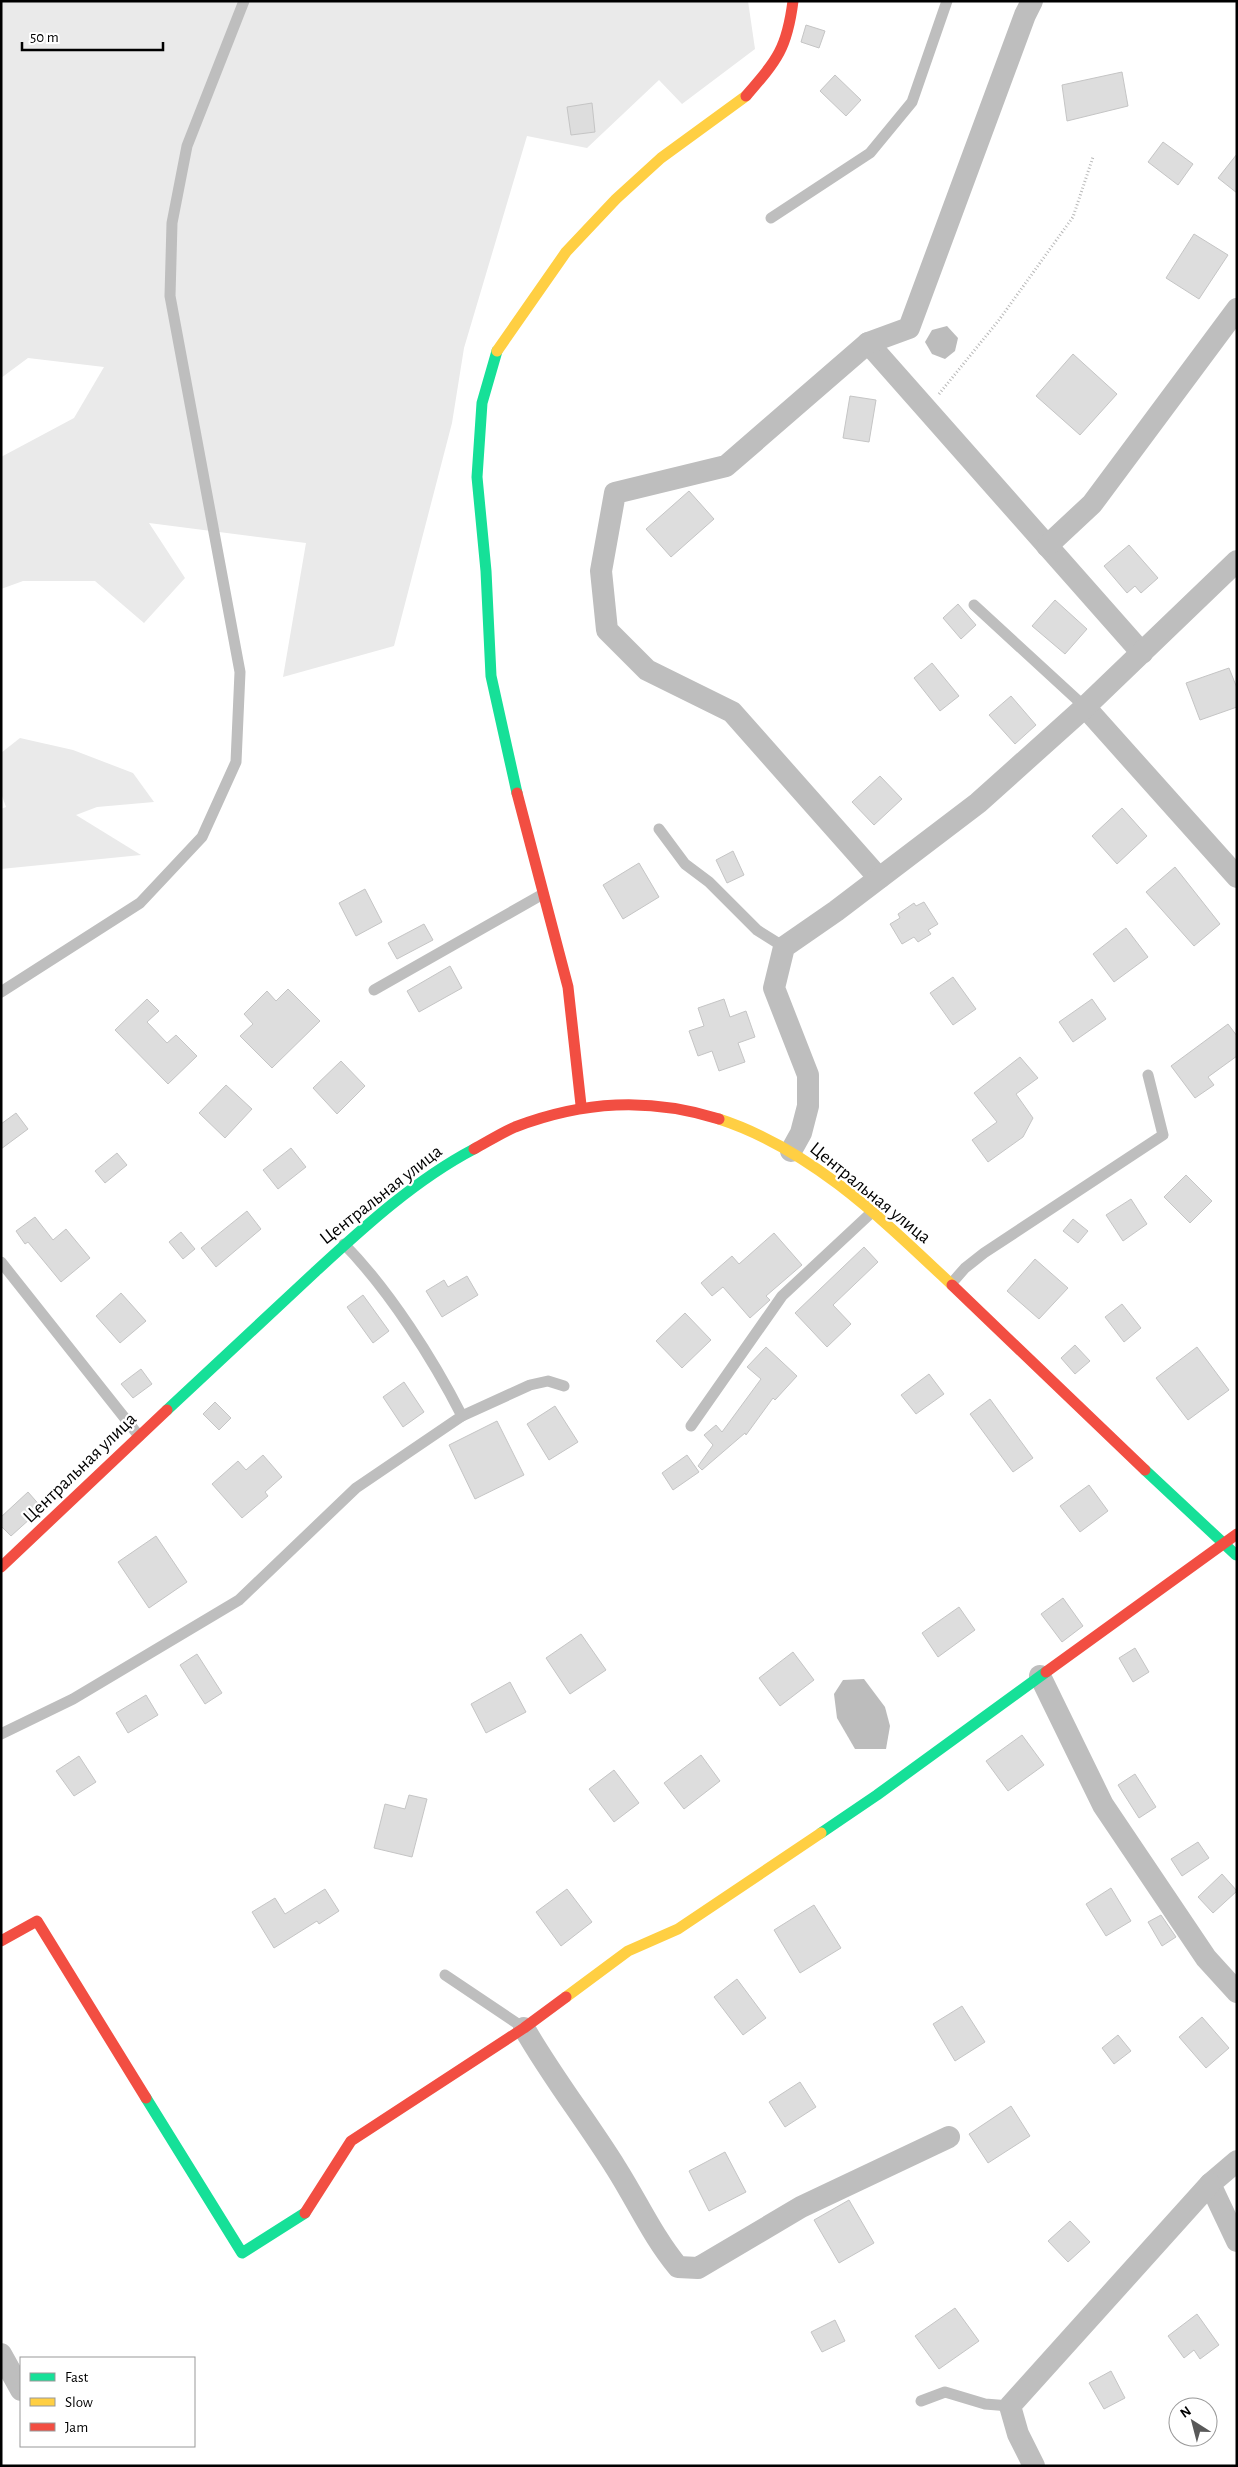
<svg xmlns="http://www.w3.org/2000/svg" width="1238" height="2467" font-family="'Alegreya Sans',sans-serif">
	<style>
		.green { fill: #eaeaea }
		.water { fill: #bcbcbc }
		.building { fill: #ddd; stroke: #c5c5c5 }
		.lines { fill: none; stroke-linecap: round; stroke-linejoin: round }
		.path { stroke: #b8b8b8; stroke-width: 3; stroke-dasharray: 1 2.5; stroke-linecap: butt }
		.lane { stroke: #bebebe; stroke-width: 11 }
		.street { stroke: #bebebe; stroke-width: 22 }
		.fast { stroke: #16e098; stroke-width: 11 }
		.slow { stroke: #ffcf43; stroke-width: 11 }
		.jam { stroke: #f24e42; stroke-width: 11 }
		.labels { text-anchor: middle; dominant-baseline: central; stroke-width: 4.5; stroke-linejoin: round; paint-order: stroke }
		.street-label { font-size: 19px; fill: #000; stroke: #fff }
	</style>
	<rect width="100%" height="100%" fill="#fff"/>
	<g class="green">
		<polygon points="1,1 748,1 755,49 682,104 659,80 587,148 527,136 464,348 452,423 394,646 283,677 306,543 149,523 185,578 144,623 95,581 23,581 1,589 1,457 74,418 104,367 28,358 1,378"/>
		<polygon points="20,738 73,750 133,773 154,802 97,807 76,815 141,855 1,869 1,809 6,807 1,793 1,753"/>
	</g>
	<g class="water">
		<polygon points="947,326 958,338 955,351 945,359 932,354 925,342 932,330"/>
		<polygon points="864,1679 885,1707 890,1726 886,1749 855,1749 837,1718 834,1694 843,1680"/>
	</g>
	<g class="building">
		<polygon points="806,25 825,31 819,48 801,42"/>
		<polygon points="1122,72 1128,106 1067,121 1062,85"/>
		<polygon points="835,75 861,100 846,116 820,91"/>
		<polygon points="592,103 595,132 571,135 567,107"/>
		<polygon points="1163,142 1193,164 1178,185 1148,162"/>
		<polygon points="1237,154 1237,193 1218,178"/>
		<polygon points="1194,234 1228,255 1199,299 1166,278"/>
		<polygon points="1073,354 1117,394 1080,435 1036,396"/>
		<polygon points="850,396 876,400 869,442 843,438"/>
		<polygon points="689,491 714,519 671,557 646,529"/>
		<polygon points="1129,545 1158,578 1141,593 1135,586 1127,593 1104,566"/>
		<polygon points="1055,600 1087,629 1065,654 1032,626"/>
		<polygon points="958,604 976,625 961,639 943,618"/>
		<polygon points="932,663 959,696 940,711 914,678"/>
		<polygon points="1229,668 1237,688 1237,707 1200,720 1186,683"/>
		<polygon points="1011,696 1036,725 1015,744 989,715"/>
		<polygon points="880,776 902,799 874,825 852,802"/>
		<polygon points="1122,808 1147,836 1117,864 1092,836"/>
		<polygon points="733,851 744,875 727,883 716,860"/>
		<polygon points="639,863 659,897 623,919 603,885"/>
		<polygon points="1175,867 1220,924 1194,946 1146,892"/>
		<polygon points="365,889 382,922 356,936 339,903"/>
		<polygon points="924,902 938,924 928,930 931,934 918,942 914,937 902,944 890,924 900,918 898,914 914,903 916,906"/>
		<polygon points="424,924 433,940 397,959 388,943"/>
		<polygon points="1126,928 1148,957 1114,982 1093,954"/>
		<polygon points="450,966 462,988 419,1012 407,991"/>
		<polygon points="953,977 976,1009 953,1025 930,993"/>
		<polygon points="288,989 320,1021 272,1068 240,1036 253,1024 244,1014 267,991 276,1001"/>
		<polygon points="147,999 159,1011 147,1022 167,1043 176,1035 197,1056 168,1084 115,1030"/>
		<polygon points="724,999 730,1017 746,1011 755,1037 738,1043 745,1062 719,1071 712,1051 698,1056 689,1031 704,1026 698,1008"/>
		<polygon points="1092,999 1106,1019 1073,1042 1059,1022"/>
		<polygon points="1228,1024 1237,1036 1237,1056 1208,1077 1214,1085 1195,1098 1171,1066"/>
		<polygon points="1020,1057 1038,1078 1016,1094 1033,1118 1023,1137 988,1162 972,1140 997,1122 974,1093"/>
		<polygon points="341,1061 365,1086 337,1114 313,1088"/>
		<polygon points="226,1085 252,1109 225,1138 199,1113"/>
		<polygon points="16,1113 28,1129 1,1149 1,1124"/>
		<polygon points="291,1148 306,1167 278,1189 263,1170"/>
		<polygon points="117,1153 127,1165 105,1183 95,1171"/>
		<polygon points="1186,1175 1212,1201 1190,1223 1164,1197"/>
		<polygon points="1131,1199 1147,1224 1123,1241 1106,1215"/>
		<polygon points="247,1211 261,1229 216,1267 201,1248"/>
		<polygon points="35,1217 53,1240 66,1229 90,1258 61,1282 28,1242 25,1244 16,1231"/>
		<polygon points="1073,1219 1088,1231 1078,1243 1063,1231"/>
		<polygon points="181,1232 195,1249 183,1259 169,1242"/>
		<polygon points="774,1233 802,1265 766,1296 770,1300 750,1318 723,1287 712,1296 701,1283 732,1256 739,1264"/>
		<polygon points="864,1247 878,1262 833,1305 851,1324 827,1347 795,1313"/>
		<polygon points="1035,1259 1068,1288 1039,1319 1007,1291"/>
		<polygon points="467,1276 478,1295 442,1317 426,1291 444,1280 448,1287"/>
		<polygon points="121,1293 146,1321 120,1343 96,1316"/>
		<polygon points="363,1295 389,1331 373,1343 347,1307"/>
		<polygon points="1122,1304 1141,1328 1124,1342 1105,1317"/>
		<polygon points="685,1313 711,1340 682,1368 656,1341"/>
		<polygon points="1075,1345 1090,1361 1075,1374 1061,1358"/>
		<polygon points="766,1347 797,1376 775,1400 773,1398 746,1435 745,1433 702,1470 698,1466 713,1445 704,1435 716,1425 722,1432 761,1379 747,1367"/>
		<polygon points="1197,1347 1229,1390 1188,1420 1156,1378"/>
		<polygon points="141,1369 152,1384 133,1398 121,1384"/>
		<polygon points="929,1374 944,1394 916,1414 901,1395"/>
		<polygon points="404,1382 424,1412 403,1427 383,1397"/>
		<polygon points="990,1399 1033,1458 1013,1472 970,1414"/>
		<polygon points="215,1402 231,1418 219,1430 203,1414"/>
		<polygon points="555,1406 578,1442 549,1460 527,1424"/>
		<polygon points="497,1421 524,1475 475,1499 449,1445"/>
		<polygon points="263,1455 282,1477 265,1492 268,1496 242,1518 212,1484 238,1461 246,1470"/>
		<polygon points="687,1455 699,1472 673,1490 662,1473"/>
		<polygon points="1089,1485 1108,1511 1080,1532 1060,1506"/>
		<polygon points="28,1492 42,1508 11,1536 1,1526 1,1517"/>
		<polygon points="156,1536 187,1582 149,1608 118,1562"/>
		<polygon points="1063,1598 1083,1626 1062,1642 1041,1614"/>
		<polygon points="959,1607 975,1630 938,1657 922,1633"/>
		<polygon points="581,1634 606,1670 570,1694 546,1658"/>
		<polygon points="1135,1648 1149,1672 1133,1682 1119,1658"/>
		<polygon points="793,1652 814,1680 780,1706 759,1678"/>
		<polygon points="197,1654 222,1693 205,1704 180,1665"/>
		<polygon points="510,1682 526,1712 486,1733 471,1704"/>
		<polygon points="146,1695 158,1715 128,1733 116,1713"/>
		<polygon points="1022,1735 1044,1765 1008,1791 986,1761"/>
		<polygon points="701,1755 720,1781 684,1809 664,1783"/>
		<polygon points="79,1756 96,1782 74,1796 56,1771"/>
		<polygon points="614,1770 639,1803 614,1822 589,1789"/>
		<polygon points="1135,1774 1156,1807 1139,1818 1118,1785"/>
		<polygon points="409,1795 427,1799 412,1857 374,1848 385,1804 405,1809"/>
		<polygon points="1198,1842 1209,1858 1182,1876 1171,1859"/>
		<polygon points="1222,1874 1237,1891 1213,1913 1198,1897"/>
		<polygon points="1111,1888 1131,1921 1106,1936 1086,1904"/>
		<polygon points="325,1889 339,1911 319,1924 317,1921 274,1948 252,1912 275,1898 285,1914"/>
		<polygon points="567,1889 592,1922 561,1946 536,1912"/>
		<polygon points="814,1905 841,1948 800,1973 774,1930"/>
		<polygon points="1161,1915 1176,1937 1162,1946 1148,1922"/>
		<polygon points="737,1979 766,2018 743,2035 714,1997"/>
		<polygon points="962,2006 985,2042 955,2061 933,2024"/>
		<polygon points="1202,2017 1229,2048 1206,2068 1179,2037"/>
		<polygon points="1118,2035 1131,2051 1114,2064 1102,2048"/>
		<polygon points="800,2082 816,2107 785,2127 769,2102"/>
		<polygon points="1011,2106 1030,2136 988,2163 969,2134"/>
		<polygon points="725,2152 746,2192 709,2211 689,2171"/>
		<polygon points="849,2200 874,2243 839,2263 814,2220"/>
		<polygon points="1070,2221 1090,2242 1068,2262 1048,2241"/>
		<polygon points="955,2308 979,2341 939,2369 915,2336"/>
		<polygon points="1197,2314 1219,2345 1200,2359 1194,2350 1184,2358 1168,2336"/>
		<polygon points="835,2320 845,2341 822,2352 811,2332"/>
		<polygon points="1111,2371 1125,2398 1104,2409 1089,2383"/>
	</g>
	<g class="lines">
		<polyline class="path" points="939,394 999,320 1073,217 1093,157"/>
		<g class="lane">
			<polyline points="771,218 870,153 912,102 947,1"/>
			<polyline points="974,605 1085,707"/>
			<polyline points="659,829 685,864 709,882 757,930 784,947"/>
			<polyline points="374,990 543,894"/>
			<polyline points="1,992 140,903 202,837 236,762 240,672 170,296 172,223 187,146 244,1"/>
			<polyline points="1,1262 139,1436"/>
			<polyline points="951,1284 965,1268 984,1253 1163,1135 1148,1075"/>
			<polyline points="462,1416 530,1385 548,1381 564,1386"/>
			<polyline points="691,1426 782,1296 871,1213"/>
			<path d="M 1,1734 L 73,1699 L 239,1600 L 356,1488 L 462,1416 C 433,1359 389,1290 344,1244"/>
			<polyline points="445,1975 524,2028"/>
			<polyline points="921,2401 945,2392 985,2404 1010,2406"/>
		</g>
		<g class="street">
			<polyline points="868,343 1142,653"/>
			<polyline points="1047,546 1092,504 1237,309"/>
			<polyline points="1085,707 1237,877"/>
			<polyline points="879,878 732,712 647,670 607,630 601,571 615,493 726,466 868,343 909,328 1025,15 1032,1"/>
			<polyline points="791,1151 801,1133 808,1106 808,1075 774,988 784,947 836,911 978,803 1085,707 1237,561"/>
			<polyline points="1040,1676 1103,1805 1206,1958 1237,1992"/>
			<path d="M 524,2028 C 552,2077 586,2120 616,2168 C 637,2201 653,2237 678,2267 L 698,2268 L 801,2207 L 949,2137"/>
			<polyline points="1237,2161 1210,2184 1237,2241"/>
			<polyline points="1,2354 21,2390"/>
			<polyline points="1034,2466 1018,2434 1010,2406 1210,2184"/>
		</g>
		<g class="fast">
			<polyline points="497,351 482,403 477,477 486,571 491,676 517,793"/>
			<path d="M 167,1410 C 216,1364 265,1318 315,1272 C 364,1227 415,1180 474,1149"/>
			<polyline points="1145,1470 1236,1555"/>
			<polyline points="821,1833 877,1795 1046,1672"/>
			<polyline points="146,2098 242,2253 305,2213"/>
		</g>
		<g class="slow">
			<polyline points="497,351 566,252 616,199 661,158 746,96"/>
			<path d="M 719,1119 C 811,1149 882,1219 952,1285"/>
			<polyline points="566,1997 628,1951 678,1929 821,1833"/>
		</g>
		<g class="jam">
			<path d="M 746,96 C 777,60 787,49 793,1"/>
			<polyline points="517,793 568,987 581,1105"/>
			<path d="M 474,1149 C 487,1142 501,1133 515,1127 C 583,1101 649,1097 719,1119"/>
			<polyline points="952,1285 1145,1470"/>
			<polyline points="1,1567 167,1410"/>
			<polyline points="1046,1672 1237,1534"/>
			<polyline points="1,1941 37,1921 146,2098"/>
			<polyline points="305,2213 351,2141 524,2028 566,1997"/>
		</g>
	</g>
	<g class="labels">
		<g class="street-label">
			<text transform="translate(870 1193) rotate(39)">Центральная улица</text>
			<text transform="translate(381 1195) rotate(-38)">Центральная улица</text>
			<text transform="translate(80 1468) rotate(-44)">Центральная улица</text>
		</g>
	</g>
	<rect width="1238" height="2467" fill="none" stroke="#000000" stroke-width="5"/>
	<rect x="20" y="2357" width="175" height="90" fill="#ffffff" stroke="#999999"/>
	<rect x="30" y="2373" width="25" height="8" fill="#16e098" stroke="#999999"/>
	<text x="65" y="2382" font-size="15" fill="#000000">Fast</text>
	<rect x="30" y="2398" width="25" height="8" fill="#ffcf43" stroke="#999999"/>
	<text x="65" y="2407" font-size="15" fill="#000000">Slow</text>
	<rect x="30" y="2423" width="25" height="8" fill="#f24e42" stroke="#999999"/>
	<text x="65" y="2432" font-size="15" fill="#000000">Jam</text>
	<g transform="translate(1193 2422) rotate(324)"><circle r="24" fill="#ffffff" stroke="#999999"/>
	<path d="M0-4L9 19L0 12L-9 19Z" fill="#595959"/>
	<text y="-8" font-size="14" font-weight="bold" text-anchor="middle" fill="#000000">N</text>
	</g>
	<path d="M22 42v8h141v-8" fill="none" stroke="#000000" stroke-width="2.5"/>
	<text x="30" y="42" font-size="15" fill="#000000" stroke="#ffffff" stroke-width="4" paint-order="stroke">50 m</text>
</svg>
